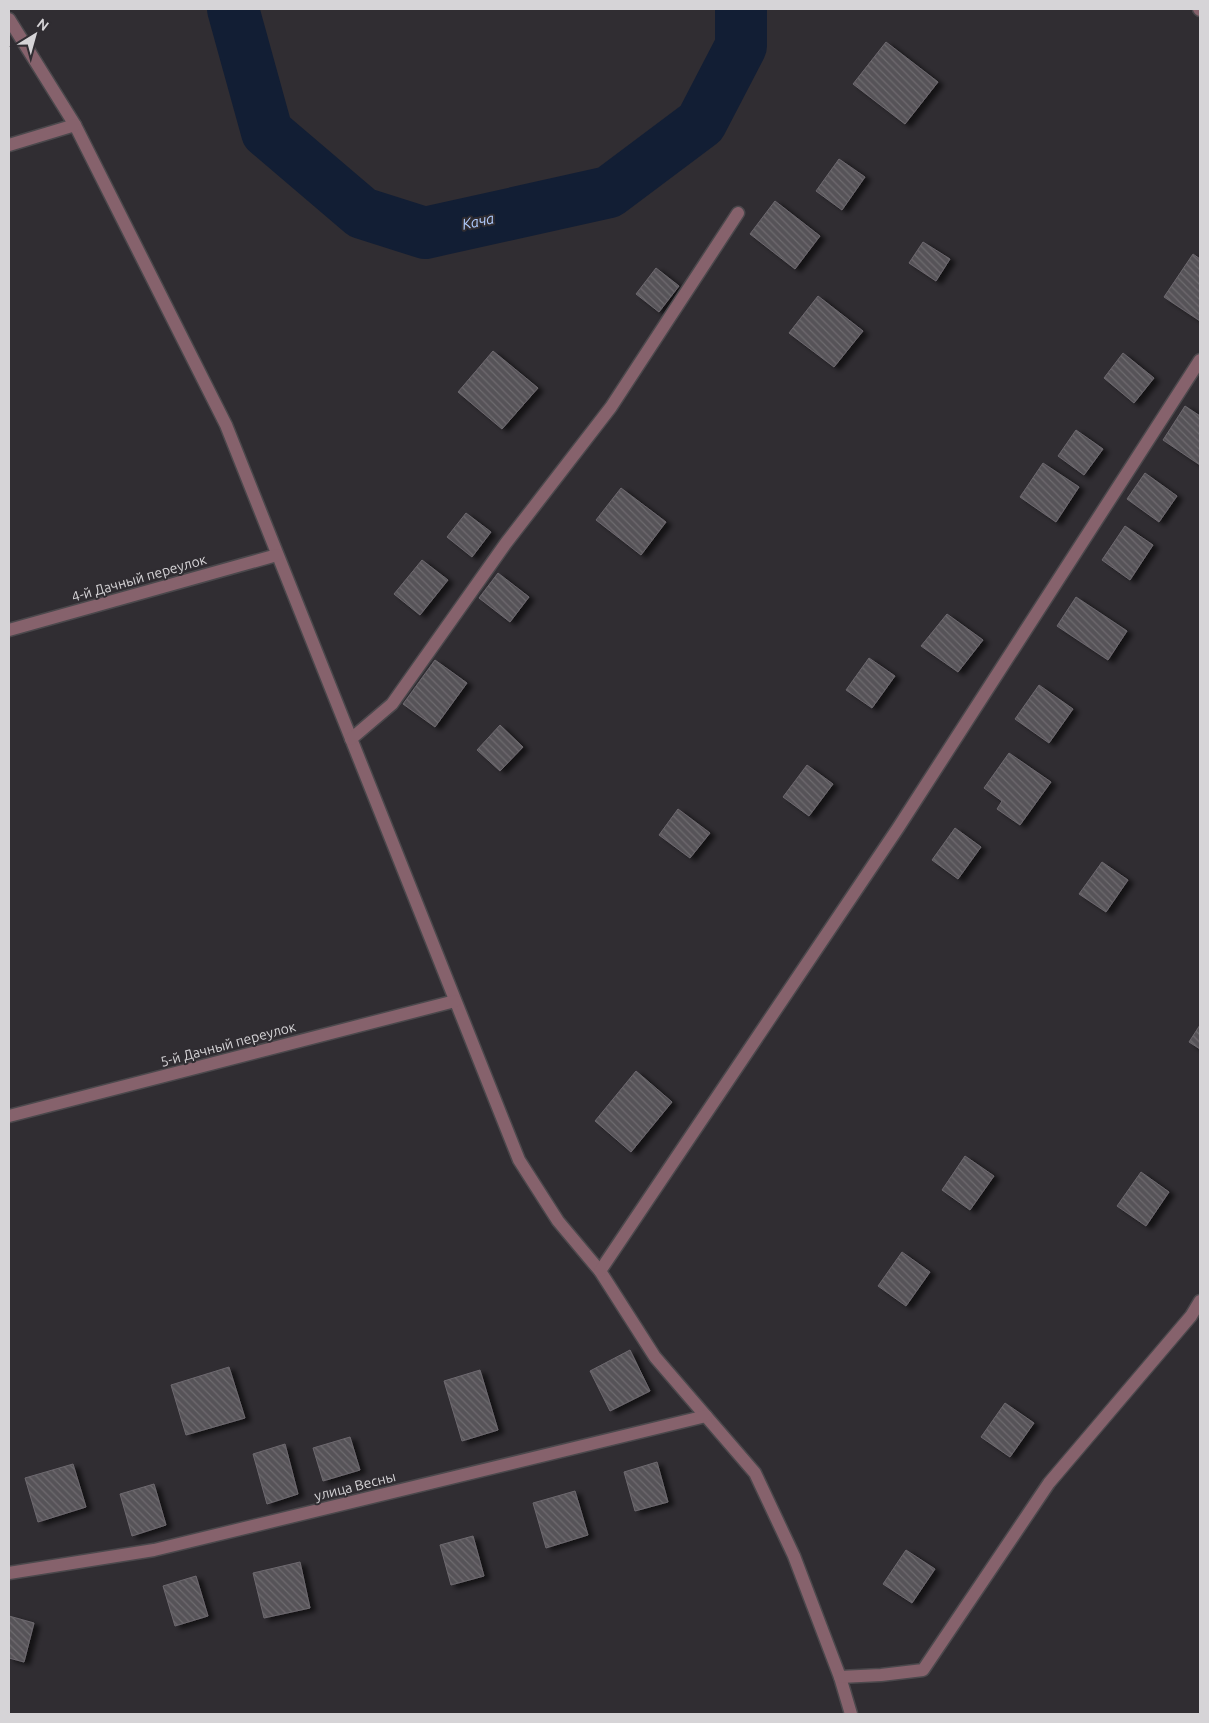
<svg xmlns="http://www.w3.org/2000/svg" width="1209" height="1723" font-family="Ubuntu,sans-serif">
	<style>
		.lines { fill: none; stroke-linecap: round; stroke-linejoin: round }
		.river { stroke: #121e34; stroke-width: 52 }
		.building { fill: url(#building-back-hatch); stroke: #6d696f; filter: url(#shadow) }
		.minor-casing { stroke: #4b484c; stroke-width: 15 }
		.minor { stroke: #86626c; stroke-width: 12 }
		.labels { text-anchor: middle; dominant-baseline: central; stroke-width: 4; stroke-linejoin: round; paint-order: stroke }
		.street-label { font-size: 14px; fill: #d6d4d7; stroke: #302d32 }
		.water-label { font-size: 15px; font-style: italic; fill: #afcafc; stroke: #302d32 }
	</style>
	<defs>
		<pattern id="building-back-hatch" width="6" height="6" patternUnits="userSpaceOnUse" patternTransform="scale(1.25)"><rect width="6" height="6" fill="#575358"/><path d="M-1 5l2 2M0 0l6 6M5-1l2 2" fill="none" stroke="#6e6b6f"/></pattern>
		<filter id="shadow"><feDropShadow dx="5.5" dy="3" stdDeviation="2.5" flood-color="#0009"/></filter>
	</defs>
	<rect width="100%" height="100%" fill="#302d32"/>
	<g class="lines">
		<polyline class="river" points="233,9 267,132 362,213 425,233 609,192 701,123 741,46 741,9"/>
	</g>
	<g class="building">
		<polygon points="886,42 938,82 905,124 853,84"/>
		<polygon points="839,159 865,177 842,210 816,191"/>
		<polygon points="775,201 820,236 795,269 750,234"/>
		<polygon points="923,242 950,259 936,281 909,263"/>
		<polygon points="1193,254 1200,259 1200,321 1164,297"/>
		<polygon points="656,268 679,286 659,312 636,294"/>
		<polygon points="818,296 863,331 834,367 789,333"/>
		<polygon points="493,351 538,388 502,429 458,392"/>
		<polygon points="1123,353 1154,378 1134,403 1104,378"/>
		<polygon points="1185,406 1200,416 1200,465 1163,440"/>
		<polygon points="1076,430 1103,449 1084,475 1058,456"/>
		<polygon points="1043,463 1079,487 1056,522 1020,497"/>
		<polygon points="1145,473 1177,496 1159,522 1127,499"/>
		<polygon points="621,488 666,522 641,555 596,520"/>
		<polygon points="466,513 491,532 472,557 447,537"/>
		<polygon points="1125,526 1153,545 1130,580 1102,560"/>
		<polygon points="422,560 448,580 420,615 394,594"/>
		<polygon points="498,573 529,597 510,622 479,598"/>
		<polygon points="1076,597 1127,631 1108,660 1057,626"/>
		<polygon points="947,614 983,640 958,672 921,646"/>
		<polygon points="869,658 895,676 872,708 846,690"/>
		<polygon points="435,660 467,683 435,727 403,704"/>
		<polygon points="1039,685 1073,709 1049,743 1015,719"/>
		<polygon points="500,725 523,747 500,771 477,750"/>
		<polygon points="1009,753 1051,782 1020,825 997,809 1002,801 984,788"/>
		<polygon points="807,765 833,784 809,816 783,797"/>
		<polygon points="678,809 710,833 690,858 659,835"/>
		<polygon points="955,828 981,847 958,879 932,860"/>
		<polygon points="1102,862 1128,880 1106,912 1079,894"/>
		<polygon points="1200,1025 1200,1049 1189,1042"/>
		<polygon points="636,1071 672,1102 631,1152 595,1121"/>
		<polygon points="965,1156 994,1176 970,1210 942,1190"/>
		<polygon points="1141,1172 1169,1192 1146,1226 1117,1206"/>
		<polygon points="902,1252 930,1272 906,1306 878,1286"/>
		<polygon points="630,1350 650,1391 610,1411 590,1371"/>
		<polygon points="229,1367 245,1418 186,1435 171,1385"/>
		<polygon points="480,1370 498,1430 462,1441 444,1381"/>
		<polygon points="1005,1403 1034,1423 1010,1457 981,1437"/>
		<polygon points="350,1437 360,1470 323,1481 313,1448"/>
		<polygon points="285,1444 298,1494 267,1504 253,1454"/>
		<polygon points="657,1462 668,1502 635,1511 624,1472"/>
		<polygon points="73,1464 86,1507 38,1522 25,1478"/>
		<polygon points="154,1484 166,1525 132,1536 120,1494"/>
		<polygon points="575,1491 588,1535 546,1548 533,1503"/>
		<polygon points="473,1536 484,1576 451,1585 440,1545"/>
		<polygon points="906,1550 935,1569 912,1603 883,1584"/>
		<polygon points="300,1562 310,1608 264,1618 253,1573"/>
		<polygon points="196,1576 208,1616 175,1626 163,1586"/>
		<polygon points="9,1616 34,1623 24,1662 9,1658"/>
	</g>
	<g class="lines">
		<defs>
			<g id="minor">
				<polyline points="1199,9 1200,10"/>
				<polyline points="9,19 75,125 226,425 519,1160 558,1221 600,1271 655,1357 755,1473 794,1556 840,1677 851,1714"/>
				<polyline points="9,145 75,125"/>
				<polyline points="9,630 277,555"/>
				<polyline points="351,739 392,704 506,543 611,407 738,213"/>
				<polyline points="9,1116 455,1001"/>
				<polyline points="600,1271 898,828 1200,360"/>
				<polyline points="9,1573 154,1550 706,1416"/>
				<polyline points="840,1677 881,1675 923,1670 1049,1483 1191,1316 1200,1301"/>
			</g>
		</defs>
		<use href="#minor" class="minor-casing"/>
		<use href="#minor" class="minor"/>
	</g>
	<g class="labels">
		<g class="street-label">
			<text transform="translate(139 578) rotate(-16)">4-й Дачный переулок</text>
			<text transform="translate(228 1044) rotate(-15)">5-й Дачный переулок</text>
			<text transform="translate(355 1486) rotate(-14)">улица Весны</text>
		</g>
		<g class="water-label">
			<text transform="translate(478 221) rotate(-12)">Кача</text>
		</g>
	</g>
	<rect width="1209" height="1723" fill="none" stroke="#d6d4d7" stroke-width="20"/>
	<g transform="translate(35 35) rotate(37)" stroke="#302d32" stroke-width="4" paint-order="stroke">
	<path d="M0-4L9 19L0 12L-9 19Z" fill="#d6d4d7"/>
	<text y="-8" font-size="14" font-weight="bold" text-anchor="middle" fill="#d6d4d7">N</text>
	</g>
</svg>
